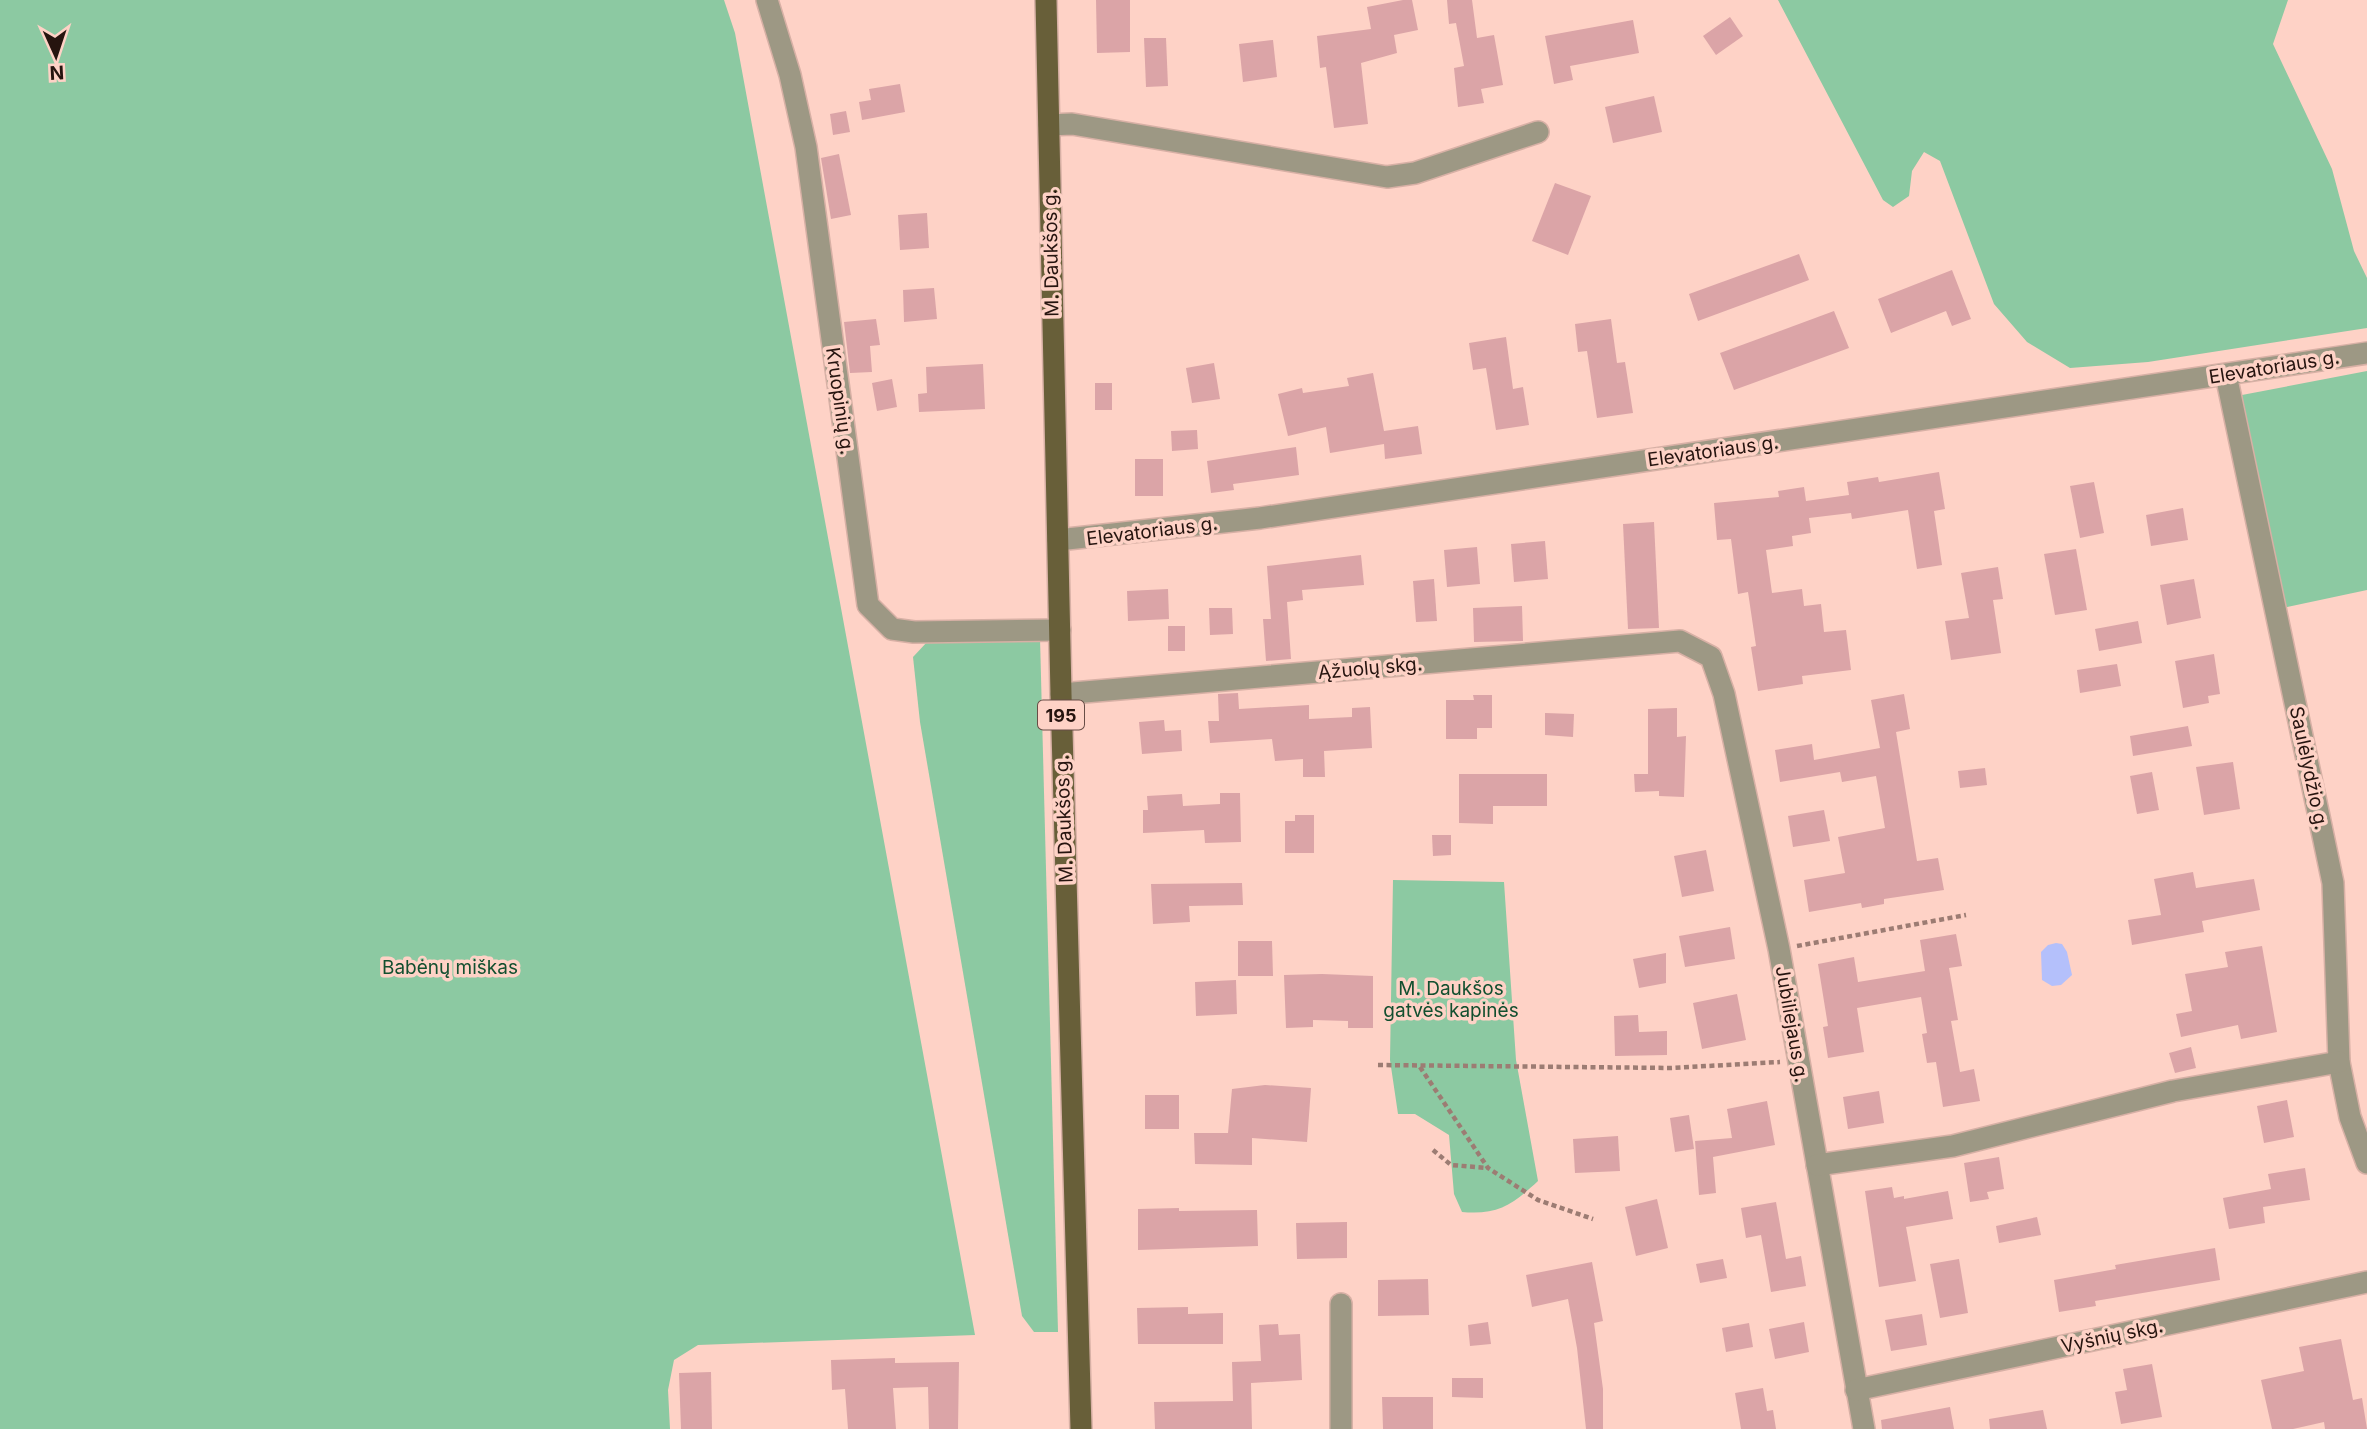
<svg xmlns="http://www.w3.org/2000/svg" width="2367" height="1429" font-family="Inter,sans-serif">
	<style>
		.green { fill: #8cc9a2 }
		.water { fill: #b4c0fb }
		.building { fill: #dba4a7 }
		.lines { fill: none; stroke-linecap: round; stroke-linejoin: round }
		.street-casing { stroke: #d7b0a5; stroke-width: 24 }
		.primary-casing { stroke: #d7b0a5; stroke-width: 24 }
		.path { stroke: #9c7c73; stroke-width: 4.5; stroke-dasharray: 5 3.5; stroke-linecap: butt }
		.street { stroke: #9d9884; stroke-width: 21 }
		.primary { stroke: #685f39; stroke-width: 21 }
		.labels { text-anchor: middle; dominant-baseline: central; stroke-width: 7; stroke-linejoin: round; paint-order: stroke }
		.shield { fill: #fed2c6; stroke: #674d46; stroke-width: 2 }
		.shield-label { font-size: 18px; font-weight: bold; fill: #26140f }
		.street-label { font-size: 19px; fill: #26140f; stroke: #fed2c6 }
		.park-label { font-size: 19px; fill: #124f2f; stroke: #fed2c6 }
	</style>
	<rect width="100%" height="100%" fill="#fed2c6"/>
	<g class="green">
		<polygon points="0,0 724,0 735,33 975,1335 698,1345 674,1360 668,1390 670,1429 0,1429"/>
		<polygon points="1778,0 2288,0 2273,44 2332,169 2354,251 2367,278 2367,328 2148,362 2070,368 2027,342 1994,304 1940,161 1924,152 1912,171 1909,196 1893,207 1883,200"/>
		<polygon points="2367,371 2367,590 2282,608 2242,395"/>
		<polygon points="1040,638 1058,1332 1034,1332 1022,1316 920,722 913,657 928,641"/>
		<path d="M 1393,880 L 1504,882 L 1516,1060 L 1538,1181 C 1512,1205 1498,1215 1462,1212 L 1454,1194 L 1449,1135 L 1415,1114 L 1398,1114 L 1390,1060 Z"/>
	</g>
	<polygon class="water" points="2056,943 2062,944 2067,952 2072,975 2061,985 2052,986 2042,980 2041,952 2048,945"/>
	<g class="building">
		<polygon points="1096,0 1130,0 1130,52 1097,53"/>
		<polygon points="1403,0 1412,0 1418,30 1394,35 1397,53 1361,63 1368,124 1334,128 1326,67 1320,68 1317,36 1371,29 1367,7"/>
		<polygon points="1447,0 1472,0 1477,38 1494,35 1503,85 1481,89 1484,103 1458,107 1454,68 1464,66 1456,23 1449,24"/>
		<polygon points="1730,17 1743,36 1716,55 1703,36"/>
		<polygon points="1633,20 1639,53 1570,66 1573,80 1554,84 1545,36"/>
		<polygon points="1144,38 1166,38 1168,86 1146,87"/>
		<polygon points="1273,40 1277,77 1243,82 1239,44"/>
		<polygon points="900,84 905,112 862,120 859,102 871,100 869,89"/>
		<polygon points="1654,96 1662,132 1613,143 1605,107"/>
		<polygon points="846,111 850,132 833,135 830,114"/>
		<polygon points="839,154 851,215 831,219 821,158"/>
		<polygon points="1555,183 1591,196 1568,255 1532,241"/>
		<polygon points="927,213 929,248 900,250 898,215"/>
		<polygon points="1799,254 1809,280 1698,321 1689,294"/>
		<polygon points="1952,270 1971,319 1952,326 1946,311 1891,333 1878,299"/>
		<polygon points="934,288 937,319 904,322 903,290"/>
		<polygon points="1834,311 1849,348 1734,390 1720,353"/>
		<polygon points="876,319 880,345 870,346 872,372 850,373 844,322"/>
		<polygon points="1611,319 1617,363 1625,362 1633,413 1597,418 1587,351 1578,352 1575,324"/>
		<polygon points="1506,337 1513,389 1523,387 1529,425 1496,430 1486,368 1473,370 1469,343"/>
		<polygon points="1214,363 1220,399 1192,403 1186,368"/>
		<polygon points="983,364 985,409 919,412 918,394 927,393 926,367"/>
		<polygon points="1373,373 1384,431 1418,426 1422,454 1385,459 1384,444 1330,453 1326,427 1288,436 1278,394 1302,388 1303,393 1349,386 1347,378"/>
		<polygon points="892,379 897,407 877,411 872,383"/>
		<rect x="1095" y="383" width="17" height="27"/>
		<polygon points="1197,430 1198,449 1172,451 1171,431"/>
		<polygon points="1296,447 1299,475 1233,484 1234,490 1211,493 1207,461"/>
		<rect x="1135" y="459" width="28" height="37"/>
		<polygon points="1939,472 1945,509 1934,511 1942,565 1917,569 1908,510 1852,519 1851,513 1809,518 1811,533 1792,536 1793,546 1766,550 1772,593 1802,589 1804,606 1821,604 1824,632 1846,630 1851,670 1802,676 1803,684 1758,691 1751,647 1756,646 1748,592 1738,594 1731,539 1717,540 1714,503 1779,497 1778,491 1804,487 1806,501 1849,495 1847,482 1878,477 1879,482"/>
		<polygon points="2094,482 2104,533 2080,538 2070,486"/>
		<polygon points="2183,508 2188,540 2151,546 2146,515"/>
		<polygon points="1654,522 1659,628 1628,629 1623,524"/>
		<polygon points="1545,541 1548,579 1514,582 1511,544"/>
		<polygon points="1477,547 1480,584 1447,587 1444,550"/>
		<polygon points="2076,549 2087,610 2055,615 2044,554"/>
		<polygon points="1361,555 1364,585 1302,590 1303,600 1287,602 1291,659 1266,661 1263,619 1271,619 1267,566"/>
		<polygon points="1998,567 2003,599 1993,600 2001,653 1951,660 1945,621 1969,618 1961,573"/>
		<polygon points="1434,579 1437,621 1416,622 1413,581"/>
		<polygon points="2194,579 2201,618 2167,625 2160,585"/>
		<polygon points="1168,589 1169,619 1128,621 1127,591"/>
		<polygon points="1522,606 1523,641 1474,642 1473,608"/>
		<polygon points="1209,608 1232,608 1233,634 1210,635"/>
		<polygon points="2138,621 2142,643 2099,651 2095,629"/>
		<rect x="1168" y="626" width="17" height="25"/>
		<polygon points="2214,654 2220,694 2208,696 2209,703 2183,708 2175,661"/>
		<polygon points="2117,664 2121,686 2080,693 2077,670"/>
		<polygon points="1238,693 1239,709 1309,705 1309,719 1352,717 1352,708 1370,707 1372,748 1324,751 1325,777 1303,777 1303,759 1275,761 1272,739 1210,743 1208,721 1219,721 1218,694"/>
		<polygon points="1904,694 1910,729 1896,732 1917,861 1938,858 1944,890 1884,899 1884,904 1862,908 1861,903 1809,912 1804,880 1845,873 1838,837 1885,828 1876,776 1842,782 1840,772 1780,782 1775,750 1812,744 1814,760 1880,748 1871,700"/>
		<polygon points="1473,695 1492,695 1492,728 1477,728 1477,739 1446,739 1446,700 1474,700"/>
		<polygon points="1677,708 1677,737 1686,736 1684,797 1659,796 1659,791 1635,792 1634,774 1648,774 1648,709"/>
		<polygon points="1545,713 1574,714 1573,737 1545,735"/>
		<polygon points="1164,720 1165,731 1181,730 1182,751 1142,754 1139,722"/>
		<polygon points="2188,726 2192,746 2133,756 2130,736"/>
		<polygon points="2233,762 2240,809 2204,815 2196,767"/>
		<polygon points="1985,768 1987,785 1960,788 1958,771"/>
		<polygon points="2152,772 2159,810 2137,814 2130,776"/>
		<polygon points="1459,774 1547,774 1547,806 1493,806 1493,824 1459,823"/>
		<polygon points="1220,793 1240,793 1241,842 1205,843 1204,830 1143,833 1143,810 1148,810 1147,796 1182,794 1183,806 1220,804"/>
		<polygon points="1824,810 1830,841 1793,847 1788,816"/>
		<polygon points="1295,815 1314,815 1314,853 1285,853 1285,821 1295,821"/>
		<polygon points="1432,835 1451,835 1451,855 1433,856"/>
		<polygon points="1706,850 1714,891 1682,897 1674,856"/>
		<polygon points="2193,872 2196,888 2254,879 2260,910 2202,921 2204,932 2132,945 2128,920 2161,915 2154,879"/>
		<polygon points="1242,883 1243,905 1189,906 1190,922 1153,924 1151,884"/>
		<polygon points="1730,927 1735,959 1685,967 1679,936"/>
		<polygon points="1956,934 1962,966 1949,968 1958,1020 1951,1021 1960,1072 1974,1069 1980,1101 1943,1107 1936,1062 1927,1063 1922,1034 1927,1033 1921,997 1857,1008 1864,1052 1828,1058 1823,1027 1828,1026 1818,964 1854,957 1858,982 1925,971 1920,940"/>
		<polygon points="1238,941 1272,941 1273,976 1238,976"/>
		<polygon points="2262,946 2277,1032 2241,1039 2238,1025 2181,1037 2176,1014 2192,1011 2185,974 2228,967 2225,952"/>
		<polygon points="1666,953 1666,983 1639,988 1633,959"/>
		<polygon points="1322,974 1373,976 1373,1028 1348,1028 1348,1021 1313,1020 1313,1027 1286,1028 1284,975"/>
		<polygon points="1236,980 1237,1014 1196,1016 1195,982"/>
		<polygon points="1737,994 1746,1040 1702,1049 1693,1003"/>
		<polygon points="1638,1015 1639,1032 1667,1031 1667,1055 1615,1056 1614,1016"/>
		<polygon points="2191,1047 2196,1068 2175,1073 2169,1053"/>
		<polygon points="1265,1085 1311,1088 1307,1142 1252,1138 1252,1165 1195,1164 1194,1133 1228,1133 1232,1089"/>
		<polygon points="1879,1091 1884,1123 1848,1129 1843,1097"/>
		<rect x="1145" y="1095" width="34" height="34"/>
		<polygon points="2287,1100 2294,1137 2264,1143 2257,1106"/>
		<polygon points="1767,1101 1775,1145 1713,1157 1716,1193 1699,1195 1695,1141 1732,1138 1727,1109"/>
		<polygon points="1689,1115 1694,1149 1675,1152 1670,1118"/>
		<polygon points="1618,1136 1620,1171 1575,1173 1573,1139"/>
		<polygon points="1999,1157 2004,1189 1987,1192 1989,1199 1970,1202 1964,1163"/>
		<polygon points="2305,1168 2310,1200 2263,1207 2265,1223 2229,1229 2223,1198 2271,1189 2268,1174"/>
		<polygon points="1892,1187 1894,1198 1904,1196 1904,1199 1948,1191 1953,1219 1906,1227 1916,1281 1879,1287 1865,1191"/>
		<polygon points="1657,1199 1668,1248 1636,1256 1625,1207"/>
		<polygon points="1776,1202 1786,1259 1801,1256 1806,1286 1771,1292 1761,1235 1746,1238 1741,1208"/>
		<polygon points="1179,1208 1179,1211 1257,1210 1258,1246 1138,1250 1138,1209"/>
		<polygon points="2037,1217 2041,1235 1999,1243 1996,1226"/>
		<polygon points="1347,1222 1347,1258 1297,1259 1296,1223"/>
		<polygon points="2215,1248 2220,1280 2095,1301 2096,1306 2059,1312 2054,1280 2116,1269 2115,1265"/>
		<polygon points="1723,1259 1727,1278 1700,1283 1696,1264"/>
		<polygon points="1959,1259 1968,1313 1940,1318 1930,1264"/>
		<polygon points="1592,1262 1603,1321 1594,1323 1603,1389 1603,1429 1586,1429 1577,1348 1568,1299 1532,1307 1526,1275"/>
		<polygon points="1428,1279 1429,1315 1378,1316 1378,1280"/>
		<polygon points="1188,1307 1188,1314 1223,1313 1223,1344 1138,1344 1137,1308"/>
		<polygon points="1922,1314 1927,1345 1891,1351 1885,1320"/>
		<polygon points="1488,1322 1491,1344 1470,1346 1468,1325"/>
		<polygon points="1804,1322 1809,1352 1775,1359 1769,1329"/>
		<polygon points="1749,1323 1753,1347 1726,1352 1722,1328"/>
		<polygon points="1278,1324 1279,1335 1300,1334 1302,1380 1251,1383 1252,1429 1155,1429 1154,1402 1233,1401 1232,1362 1261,1361 1259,1325"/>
		<polygon points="2341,1339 2353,1400 2362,1398 2367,1429 2325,1429 2324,1422 2293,1429 2272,1429 2261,1380 2304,1371 2299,1347"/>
		<polygon points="895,1358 895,1363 959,1362 958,1429 929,1429 928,1387 893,1388 896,1429 848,1429 845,1389 832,1390 831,1360"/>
		<polygon points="2152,1364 2162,1417 2121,1424 2115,1392 2127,1390 2123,1369"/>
		<polygon points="711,1372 712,1429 681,1429 679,1373"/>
		<polygon points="1452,1378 1483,1378 1483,1398 1452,1397"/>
		<polygon points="1763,1388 1767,1411 1773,1410 1776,1429 1741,1429 1735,1393"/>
		<polygon points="1382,1397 1433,1397 1433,1429 1383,1429"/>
		<polygon points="1950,1407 1954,1429 1882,1429 1881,1420"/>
		<polygon points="2043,1410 2047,1429 1990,1429 1989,1419"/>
	</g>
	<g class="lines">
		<defs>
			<g id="street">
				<polyline points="767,0 790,75 806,147 868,605 892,629 914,632 1060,630"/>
				<polyline points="1049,125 1072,124 1387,177 1415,173 1538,132"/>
				<polyline points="2226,375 2333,883 2339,1062 2350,1117 2367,1163"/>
				<polyline points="1058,540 1260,518 2367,353"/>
				<polyline points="1061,694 1680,641 1711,657 1724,694 1779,949 1864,1429"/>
				<polyline points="1817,1165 1953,1146 2173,1091 2339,1062"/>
				<polyline points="1856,1390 2367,1282"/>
				<polyline points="1341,1429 1341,1304"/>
			</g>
			<polyline id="primary" points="1046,0 1061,694 1081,1429"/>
		</defs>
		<use href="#street" class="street-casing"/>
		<use href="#primary" class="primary-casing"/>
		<g class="path">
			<polyline points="1797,946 1966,915"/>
			<polyline points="1378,1065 1671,1068 1780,1062"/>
			<polyline points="1420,1067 1488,1168 1538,1200 1593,1219"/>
			<polyline points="1433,1150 1451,1165 1487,1168"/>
		</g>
		<use href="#street" class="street"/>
		<use href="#primary" class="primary"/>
	</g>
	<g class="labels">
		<rect class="shield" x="1038" y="700.5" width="46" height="29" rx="5"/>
		<g class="shield-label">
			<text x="1061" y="715">195</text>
		</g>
		<g class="street-label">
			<text transform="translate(1051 253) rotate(-91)">M. Daukšos g.</text>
			<text transform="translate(2274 367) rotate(-9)">Elevatoriaus g.</text>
			<text transform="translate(840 401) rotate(82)">Kruopinių g.</text>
			<text transform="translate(1713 451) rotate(-8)">Elevatoriaus g.</text>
			<text transform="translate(1152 531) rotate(-7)">Elevatoriaus g.</text>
			<text transform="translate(1370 668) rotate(-5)">Ąžuolų skg.</text>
			<text transform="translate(2309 768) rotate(78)">Saulėlydžio g.</text>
			<text transform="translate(1064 819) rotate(-92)">M. Daukšos g.</text>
			<text transform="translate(1792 1024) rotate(80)">Jubiliejaus g.</text>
			<text transform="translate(2112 1336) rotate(-12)">Vyšnių skg.</text>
		</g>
		<g class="park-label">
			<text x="450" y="967">Babėnų miškas</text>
			<text x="1451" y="988">M. Daukšos<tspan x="1451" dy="22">gatvės kapinės</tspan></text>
		</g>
	</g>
	<g transform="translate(56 56) rotate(177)" stroke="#fed2c6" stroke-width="5" paint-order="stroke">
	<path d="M0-5L12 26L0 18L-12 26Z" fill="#26140f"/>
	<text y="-10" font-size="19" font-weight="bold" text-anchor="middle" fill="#26140f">N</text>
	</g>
</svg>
